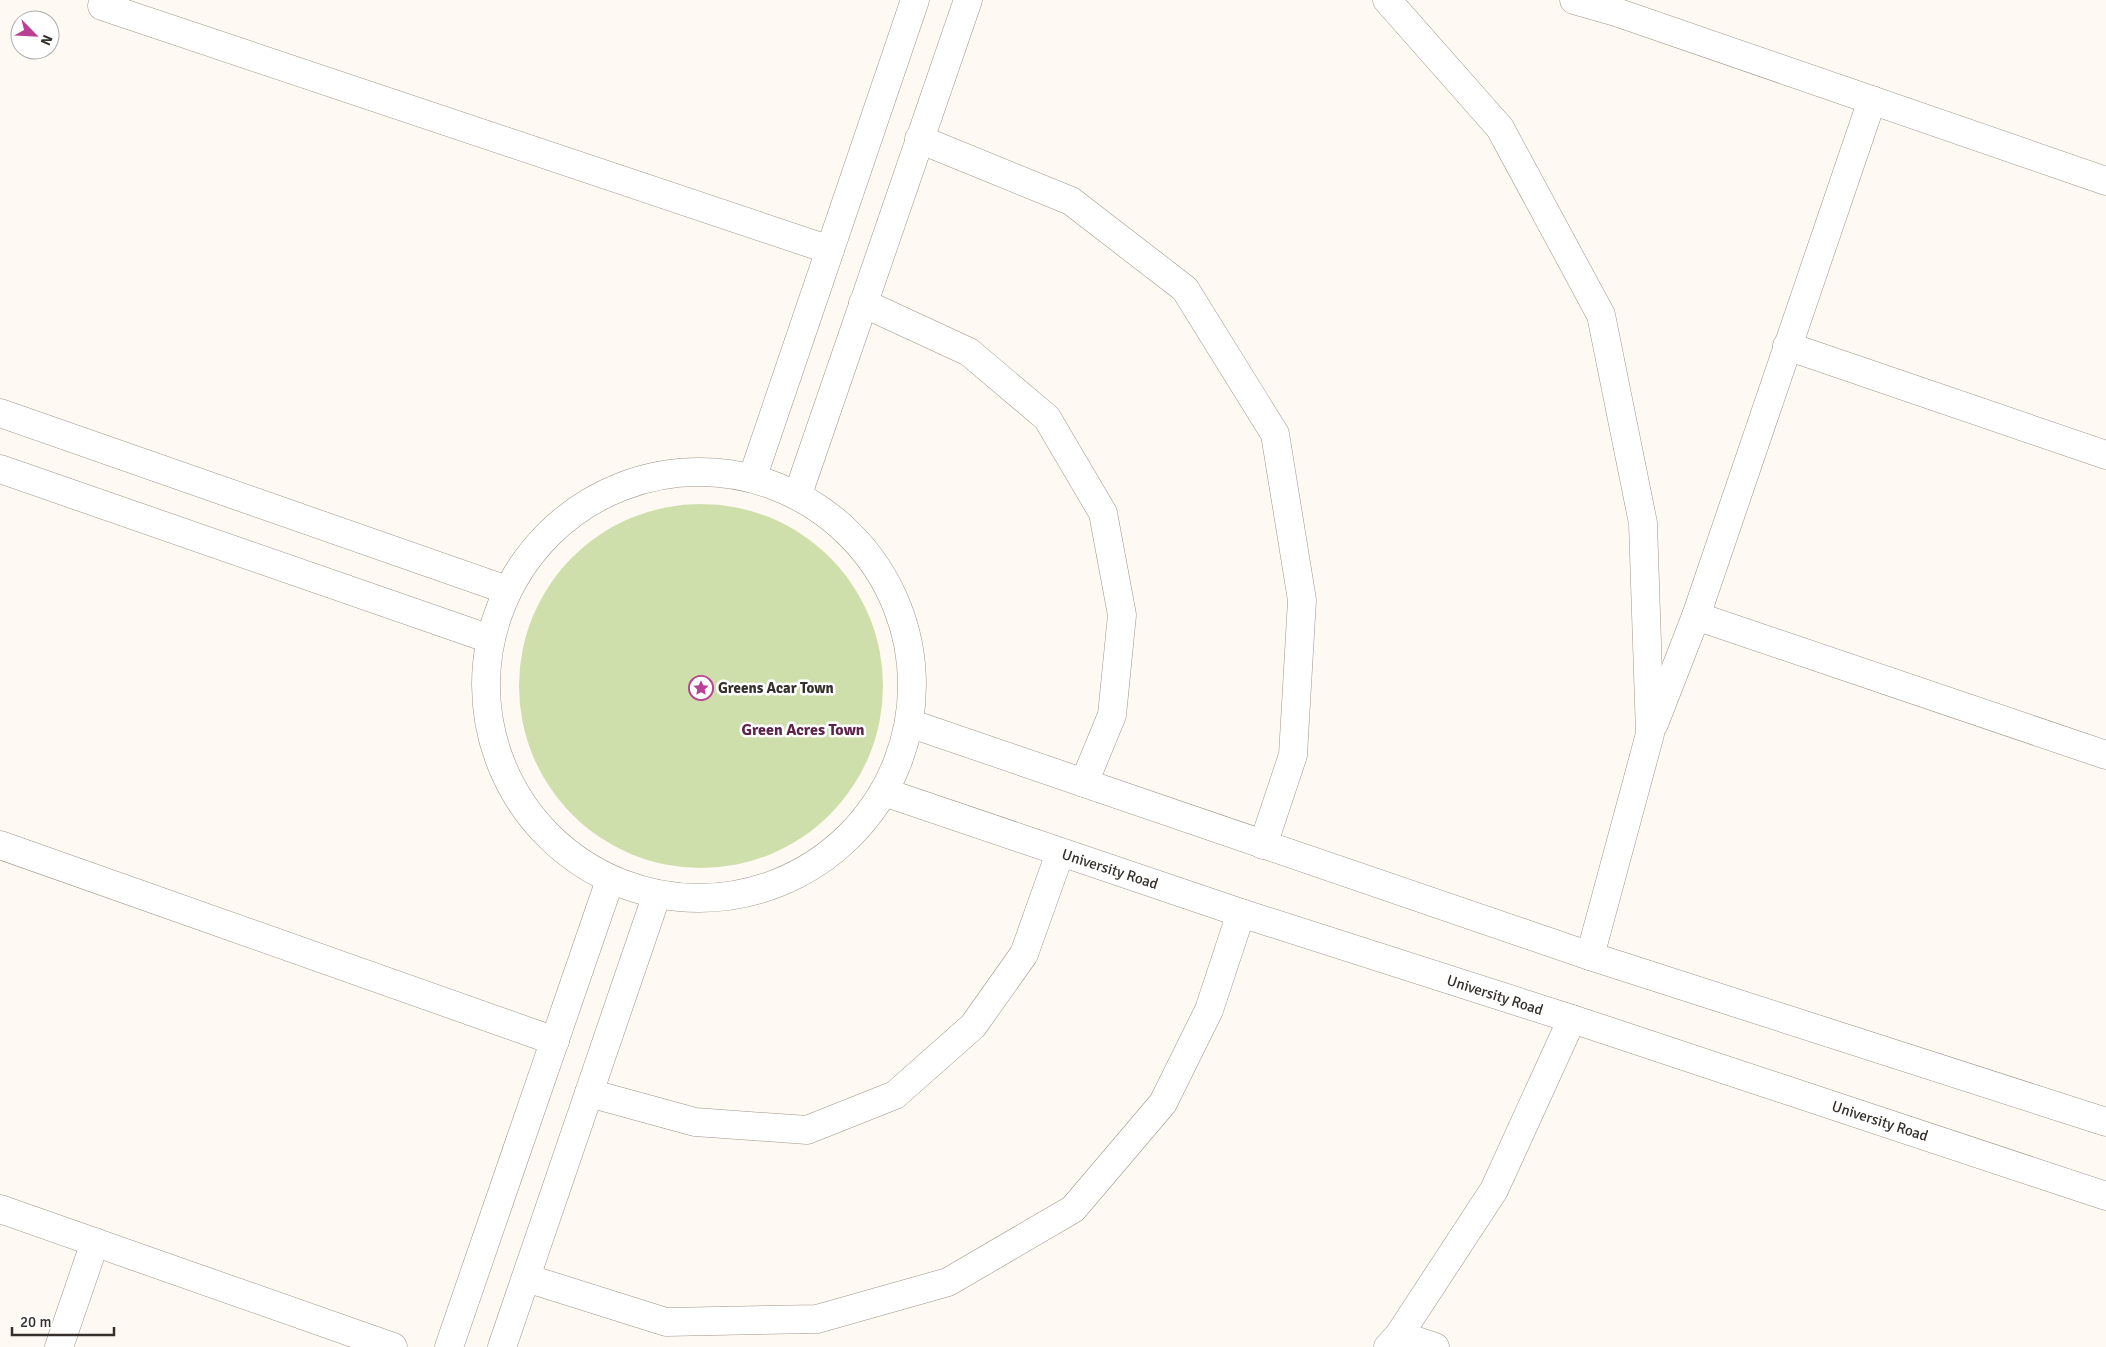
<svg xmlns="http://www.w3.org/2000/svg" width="2106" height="1347" font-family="Signika,sans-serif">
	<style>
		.green { fill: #cfdfac }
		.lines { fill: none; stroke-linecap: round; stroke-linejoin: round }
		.street-casing { stroke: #9f9588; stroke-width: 29 }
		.street { stroke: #fff; stroke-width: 28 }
		.labels { text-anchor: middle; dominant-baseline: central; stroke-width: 5; stroke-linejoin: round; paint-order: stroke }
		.poi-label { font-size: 15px; font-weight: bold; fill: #35302b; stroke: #fff; text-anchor: start }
		.street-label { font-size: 15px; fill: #35302b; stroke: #fff }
		.neighbourhood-label { font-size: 16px; font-weight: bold; fill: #5e234a; stroke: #fff }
	</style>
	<rect width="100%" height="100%" fill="#fef9f3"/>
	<circle class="green" cx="701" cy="686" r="182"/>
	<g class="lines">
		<defs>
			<g id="street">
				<polyline points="1387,0 1500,128 1601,315 1643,523 1650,734 1590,956"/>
				<polyline points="1574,0 1616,12 2106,181"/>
				<polyline points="102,6 830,250"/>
				<polyline points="919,139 1071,201 1185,289 1275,434 1302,600 1293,755 1263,845"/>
				<polyline points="863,303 969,352 1047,418 1103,513 1122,615 1112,715 1084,783"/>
				<polyline points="1787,346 2106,455"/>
				<polyline points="0,413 507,590"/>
				<polyline points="0,469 490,639"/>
				<circle cx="699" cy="685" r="213"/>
				<polyline points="753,476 915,0"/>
				<polyline points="798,494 968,0"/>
				<polyline points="1696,616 2106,755"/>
				<polyline points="909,723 1590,956 2106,1122"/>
				<polyline points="1654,724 1696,616 1872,100"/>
				<polyline points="884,792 1241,913 1572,1019 2106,1196"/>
				<polyline points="0,845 555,1041"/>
				<polyline points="589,1093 695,1122 807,1130 895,1095 973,1026 1024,954 1060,853"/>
				<polyline points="0,1209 393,1347"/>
				<polyline points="526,1278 666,1322 817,1319 948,1282 1073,1209 1163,1103 1209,1010 1241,913"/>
				<polyline points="1399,1335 1435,1347"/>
				<polyline points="59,1347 95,1242"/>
				<polyline points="449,1347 609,883"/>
				<polyline points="502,1347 655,900"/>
				<polyline points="1388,1347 1399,1335 1494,1190 1572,1019"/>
			</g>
		</defs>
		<use href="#street" class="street-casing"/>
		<use href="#street" class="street"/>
	</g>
	<defs>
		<symbol id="sight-ring" viewBox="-11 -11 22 22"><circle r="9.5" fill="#fff" stroke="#ba4093" stroke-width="1.5"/><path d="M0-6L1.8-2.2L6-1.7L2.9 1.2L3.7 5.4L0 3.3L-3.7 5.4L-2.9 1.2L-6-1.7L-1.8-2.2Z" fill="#ba4093"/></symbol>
	</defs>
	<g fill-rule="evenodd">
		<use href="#sight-ring" x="687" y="674" width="28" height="28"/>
	</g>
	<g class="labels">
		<g class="poi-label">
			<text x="718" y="688">Greens Acar Town</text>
		</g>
		<g class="street-label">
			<text transform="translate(1110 869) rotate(18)">University Road</text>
			<text transform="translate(1495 995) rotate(18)">University Road</text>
			<text transform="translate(1880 1121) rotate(18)">University Road</text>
		</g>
		<g class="neighbourhood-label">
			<text x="803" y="730">Green Acres Town</text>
		</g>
	</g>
	<g transform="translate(35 35) rotate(114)"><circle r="24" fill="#ffffff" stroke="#aeacaa"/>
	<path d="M0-4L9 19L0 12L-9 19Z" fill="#ba4093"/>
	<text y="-8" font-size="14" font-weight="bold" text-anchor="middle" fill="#35302b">N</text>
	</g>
	<path d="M12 1327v8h102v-8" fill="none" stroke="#35302b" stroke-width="2.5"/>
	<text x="20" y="1327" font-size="15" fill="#35302b" stroke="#ffffff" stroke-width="4" paint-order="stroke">20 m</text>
</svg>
